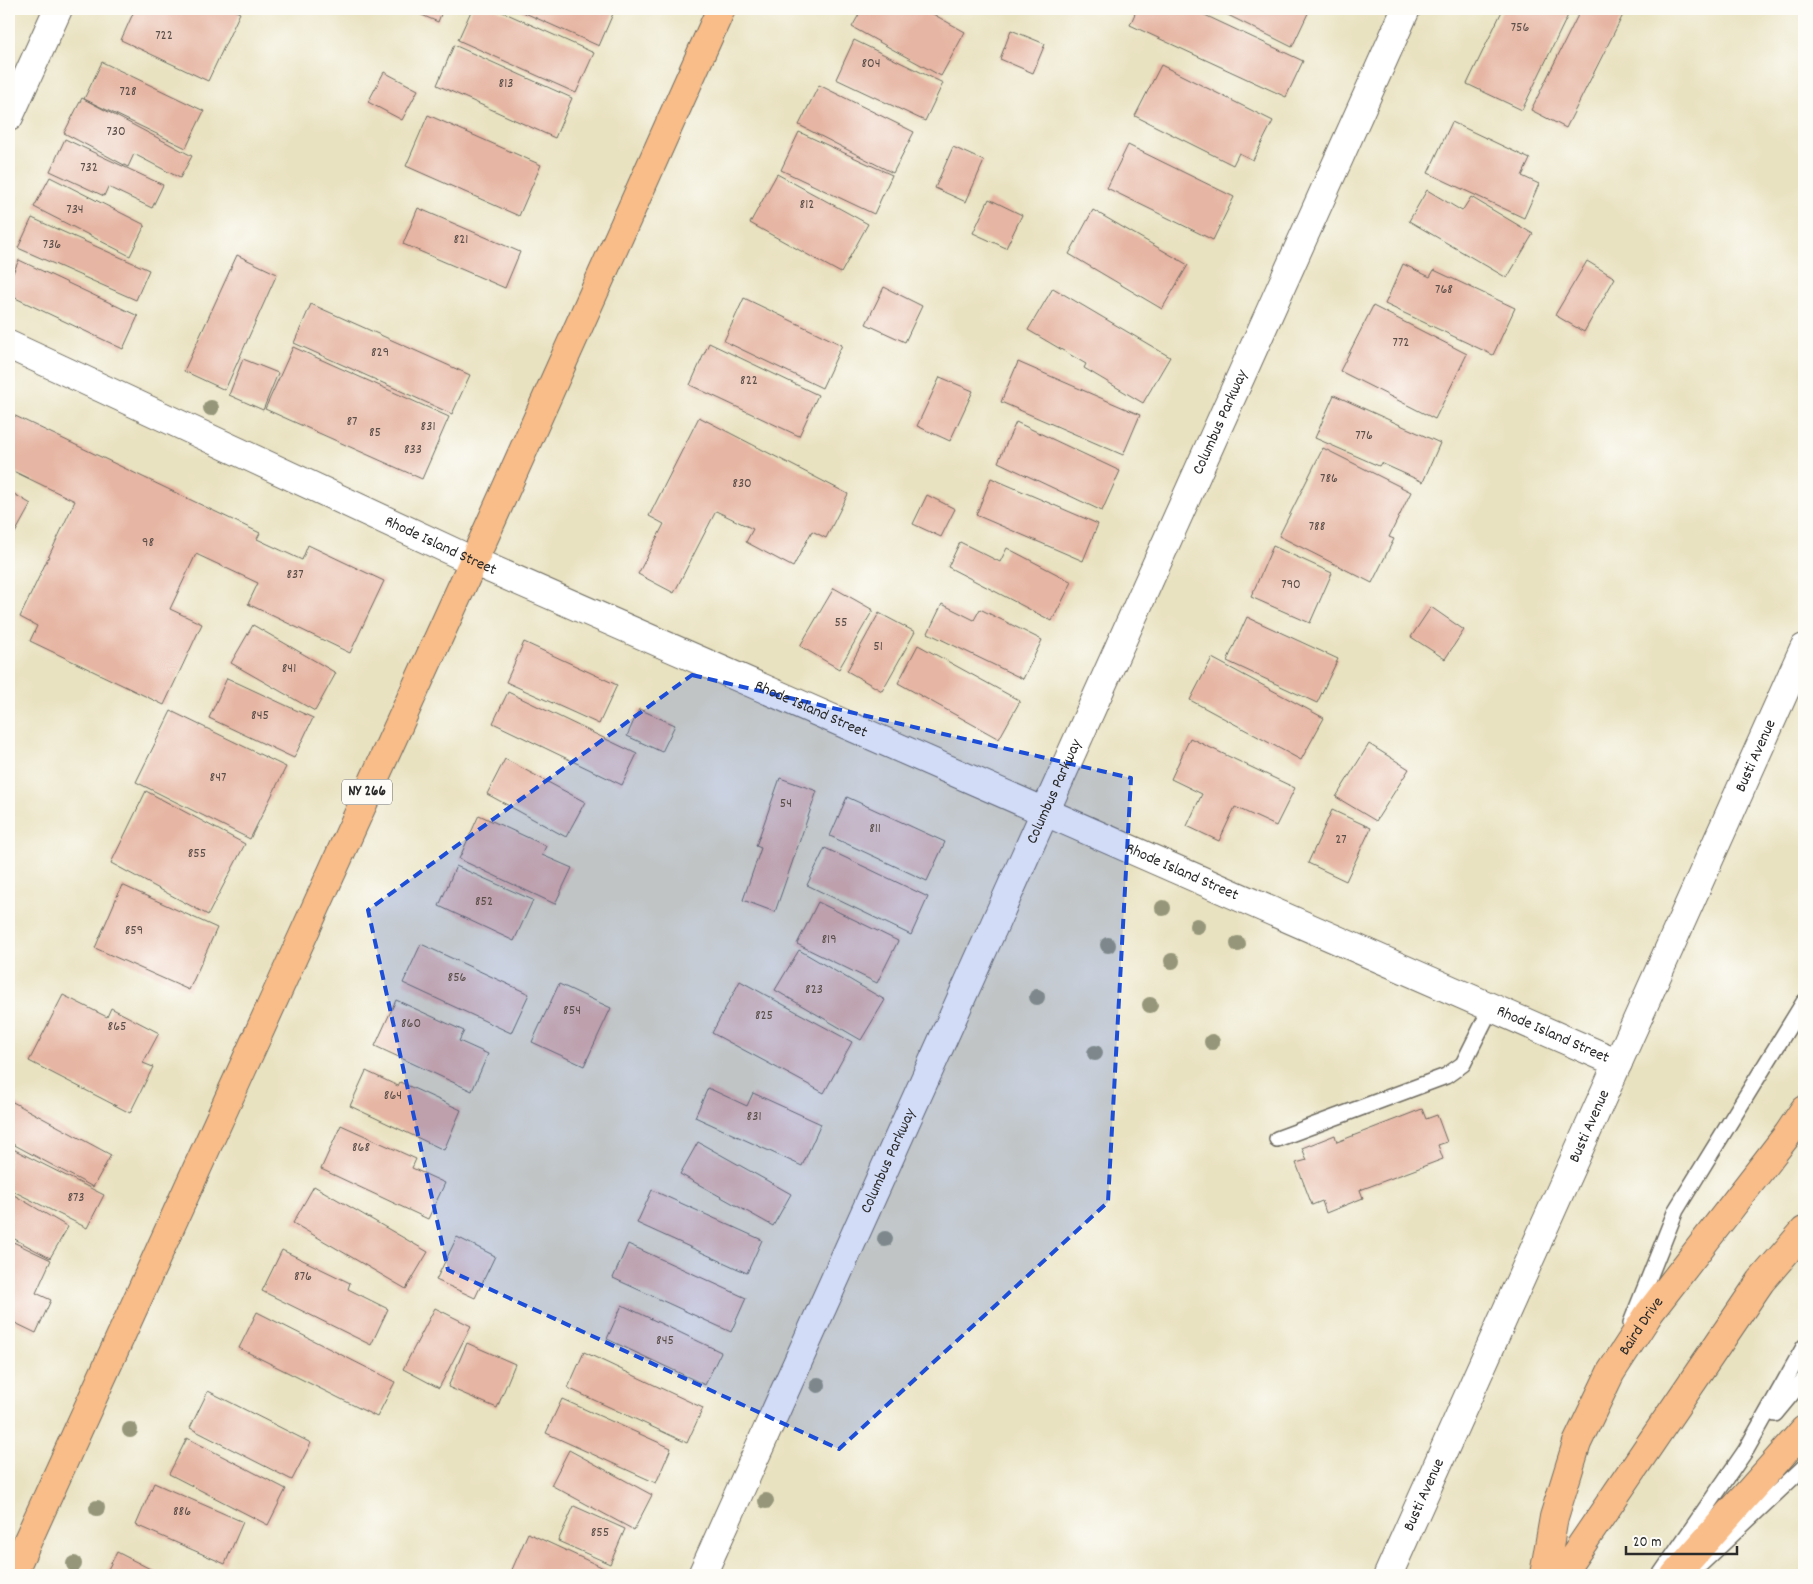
<svg xmlns="http://www.w3.org/2000/svg" width="1813" height="1584" font-family="Dekko,sans-serif">
	<style>
		.building { fill: #e6b5a3 }
		.lines { fill: none; stroke-linecap: round; stroke-linejoin: round }
		.lane-casing { stroke: #6e6b60; stroke-width: 18 }
		.street-casing { stroke: #6e6b60; stroke-width: 30 }
		.primary-casing { stroke: #6e6b60; stroke-width: 30 }
		.highway-casing { stroke: #6e6b60; stroke-width: 30 }
		.lane { stroke: #fff; stroke-width: 15 }
		.street { stroke: #fff; stroke-width: 28 }
		.primary { stroke: #f8bd89; stroke-width: 28 }
		.highway { stroke: #f8bd89; stroke-width: 28 }
		.tree { fill: #96977a }
		.marked { fill: #1d4ed8; fill-opacity: 0.2; stroke: #1d4ed8; stroke-width: 4; stroke-dasharray: 10 6; stroke-linejoin: round }
		.labels { text-anchor: middle; dominant-baseline: central; stroke-width: 4.5; stroke-linejoin: round; paint-order: stroke }
		.number-label { font-size: 14px; fill: #5a4e49 }
		.shield { fill: #fdfcf7; stroke: #6a6a68; stroke-width: 1 }
		.shield-label { font-size: 15px; font-weight: bold; fill: #2b2b2b }
		.street-label { font-size: 16px; fill: #2b2b2b; stroke: #fdfcf7 }
	</style>
	<rect width="100%" height="100%" fill="#fdfcf7"/>
	<filter id="ink" filterUnits="userSpaceOnUse"><feTurbulence type="fractalNoise" baseFrequency=".02" numOctaves="2"/><feDisplacementMap in="SourceGraphic" scale="10" xChannelSelector="R" yChannelSelector="G"/><feConvolveMatrix kernelMatrix="1 2 1 2 8 2 1 2 1" color-interpolation-filters="sRGB"/></filter>
	<filter id="wash" filterUnits="userSpaceOnUse"><feTurbulence type="fractalNoise" baseFrequency=".0096" numOctaves="4" result="noise"/><feDisplacementMap in="SourceGraphic" scale="20" xChannelSelector="R" yChannelSelector="G"/><feGaussianBlur stdDeviation="1.12" result="paint"/><feColorMatrix in="noise" values="0 0 0 0 0 0 0 0 0 0 0 0 0 0 0 0 0 1.4 0 .05"/><feComposite in="paint" operator="in"/></filter>
	<g filter="url(#wash)">
		<rect width="100%" height="100%" fill="#e9e2c1"/>
		<g id="blocks">
			<g class="building">
				<polygon points="135,9 231,9 240,13 208,81 121,40"/>
				<polygon points="408,9 443,9 438,22"/>
				<polygon points="472,9 496,9 594,53 576,93 458,40"/>
				<polygon points="516,9 615,9 599,46"/>
				<polygon points="862,9 924,9 965,32 941,76 852,27"/>
				<polygon points="1137,9 1192,9 1303,61 1286,97 1130,25"/>
				<polygon points="1216,9 1310,9 1292,47"/>
				<polygon points="1503,9 1571,9 1522,110 1467,84"/>
				<polygon points="1581,9 1626,9 1566,128 1531,110"/>
				<polygon points="1011,30 1045,44 1033,73 1000,59"/>
				<polygon points="854,40 943,83 925,121 836,79"/>
				<polygon points="454,45 572,98 555,138 437,85"/>
				<polygon points="102,62 204,111 186,148 84,99"/>
				<polygon points="1161,65 1273,121 1253,160 1239,153 1233,165 1135,116"/>
				<polygon points="384,72 418,90 402,120 368,102"/>
				<polygon points="819,85 914,132 893,173 799,125"/>
				<polygon points="82,98 192,156 180,178 134,154 128,167 64,133"/>
				<polygon points="428,115 541,165 519,216 406,166"/>
				<polygon points="1452,122 1530,159 1522,176 1539,184 1524,218 1428,173"/>
				<polygon points="799,132 892,175 874,214 781,170"/>
				<polygon points="65,139 163,185 152,208 108,187 104,196 50,171"/>
				<polygon points="1128,145 1234,197 1213,240 1107,188"/>
				<polygon points="953,147 984,161 966,202 935,188"/>
				<polygon points="777,174 868,224 841,273 750,223"/>
				<polygon points="50,177 145,225 130,256 34,207"/>
				<polygon points="1427,190 1462,211 1471,197 1533,234 1507,278 1409,221"/>
				<polygon points="989,199 1022,215 1006,248 973,233"/>
				<polygon points="418,208 520,252 505,288 403,244"/>
				<polygon points="1093,210 1188,265 1162,309 1069,254"/>
				<polygon points="32,218 149,270 136,300 18,248"/>
				<polygon points="237,255 277,274 225,390 184,371"/>
				<polygon points="19,260 138,316 123,349 9,295 9,281"/>
				<polygon points="1587,261 1615,278 1584,332 1555,315"/>
				<polygon points="1403,264 1430,277 1434,270 1515,308 1493,355 1385,304"/>
				<polygon points="884,287 922,306 905,342 866,324"/>
				<polygon points="1053,288 1170,357 1143,403 1084,368 1086,364 1028,330"/>
				<polygon points="744,298 842,345 822,388 724,341"/>
				<polygon points="311,304 470,375 452,414 294,343"/>
				<polygon points="1373,306 1467,354 1435,419 1340,371"/>
				<polygon points="709,343 818,395 799,436 690,385"/>
				<polygon points="293,347 449,417 422,479 265,409"/>
				<polygon points="243,359 278,373 263,410 229,395"/>
				<polygon points="1018,362 1140,415 1123,455 1001,402"/>
				<polygon points="940,377 973,391 950,441 917,426"/>
				<polygon points="1334,395 1440,443 1423,482 1381,463 1379,466 1315,438"/>
				<polygon points="9,413 260,533 257,539 302,560 308,545 384,581 350,653 248,604 258,583 196,554 170,609 202,624 164,705 30,641 37,626 20,617 75,501 9,469"/>
				<polygon points="699,417 848,494 826,538 812,531 793,567 746,542 753,529 716,511 674,593 638,574 664,524 649,516"/>
				<polygon points="1016,422 1120,471 1102,511 998,462"/>
				<polygon points="1323,448 1411,492 1389,537 1394,539 1372,583 1279,536"/>
				<polygon points="991,478 1098,524 1083,561 976,515"/>
				<polygon points="9,491 31,504 15,533 9,530"/>
				<polygon points="927,495 955,509 941,537 913,524"/>
				<polygon points="960,542 1000,562 1007,548 1072,582 1052,621 948,567"/>
				<polygon points="1273,546 1332,573 1310,623 1251,597"/>
				<polygon points="834,588 873,610 839,669 800,646"/>
				<polygon points="942,604 974,620 980,609 1042,640 1023,679 928,633"/>
				<polygon points="1431,607 1464,630 1445,659 1411,637"/>
				<polygon points="879,613 915,632 882,691 847,671"/>
				<polygon points="1247,617 1338,659 1317,703 1227,661"/>
				<polygon points="253,625 336,673 315,711 231,663"/>
				<polygon points="524,642 617,685 599,724 506,682"/>
				<polygon points="918,645 1020,701 999,739 898,683"/>
				<polygon points="1212,658 1324,718 1301,760 1190,700"/>
				<polygon points="227,678 313,718 294,758 209,718"/>
				<polygon points="508,692 637,754 622,785 493,723"/>
				<polygon points="639,709 675,725 662,752 627,736"/>
				<polygon points="171,711 286,767 250,839 136,782"/>
				<polygon points="1190,738 1295,788 1276,826 1235,807 1219,841 1187,826 1202,794 1171,779"/>
				<polygon points="1369,744 1409,769 1376,821 1336,797"/>
				<polygon points="505,759 585,802 566,837 487,794"/>
				<polygon points="780,778 817,791 775,912 743,900 761,848 756,846"/>
				<polygon points="146,791 245,844 208,915 111,863"/>
				<polygon points="847,797 945,842 927,881 830,836"/>
				<polygon points="1332,810 1371,828 1346,881 1308,863"/>
				<polygon points="479,815 546,846 542,855 572,868 555,904 459,859"/>
				<polygon points="825,848 928,897 911,935 807,885"/>
				<polygon points="456,866 533,900 514,941 439,906"/>
				<polygon points="122,885 217,928 189,990 95,948"/>
				<polygon points="818,902 898,941 877,983 797,944"/>
				<polygon points="421,944 529,994 511,1033 403,983"/>
				<polygon points="799,950 885,1000 861,1040 775,990"/>
				<polygon points="740,981 852,1042 824,1093 712,1033"/>
				<polygon points="559,984 611,1008 584,1066 532,1042"/>
				<polygon points="63,995 107,1017 111,1008 159,1033 143,1063 153,1067 130,1113 29,1061"/>
				<polygon points="396,1000 464,1031 459,1041 488,1054 472,1091 375,1046"/>
				<polygon points="366,1071 398,1086 400,1082 461,1110 444,1150 350,1106"/>
				<polygon points="708,1088 747,1106 753,1093 821,1124 802,1166 695,1117"/>
				<polygon points="9,1100 111,1155 93,1187 9,1142"/>
				<polygon points="1422,1109 1426,1119 1437,1115 1447,1142 1438,1145 1443,1159 1360,1190 1363,1198 1326,1213 1322,1201 1312,1205 1296,1163 1307,1160 1302,1148 1335,1135 1337,1142"/>
				<polygon points="341,1125 416,1159 412,1168 445,1183 428,1219 321,1169"/>
				<polygon points="698,1142 791,1194 773,1226 680,1174"/>
				<polygon points="9,1147 104,1195 87,1228 9,1189"/>
				<polygon points="314,1186 428,1252 406,1289 293,1223"/>
				<polygon points="652,1190 762,1240 747,1273 637,1223"/>
				<polygon points="9,1192 68,1227 50,1258 9,1236"/>
				<polygon points="457,1237 495,1256 475,1298 436,1280"/>
				<polygon points="9,1240 51,1260 36,1293 51,1300 36,1333 9,1320"/>
				<polygon points="628,1244 746,1298 731,1332 613,1278"/>
				<polygon points="282,1250 350,1283 348,1289 388,1309 371,1345 262,1291"/>
				<polygon points="622,1305 721,1352 705,1385 607,1339"/>
				<polygon points="435,1308 471,1326 439,1388 403,1369"/>
				<polygon points="257,1312 395,1382 377,1417 239,1348"/>
				<polygon points="467,1343 515,1364 497,1408 448,1387"/>
				<polygon points="584,1352 703,1408 687,1443 568,1388"/>
				<polygon points="208,1391 311,1443 292,1480 190,1428"/>
				<polygon points="562,1399 671,1448 656,1483 546,1433"/>
				<polygon points="187,1438 286,1489 268,1525 169,1474"/>
				<polygon points="569,1450 652,1495 634,1530 551,1485"/>
				<polygon points="154,1483 243,1522 225,1564 136,1525"/>
				<polygon points="574,1506 625,1529 610,1564 558,1541"/>
				<polygon points="528,1533 608,1570 606,1575 519,1575 511,1572"/>
				<polygon points="117,1552 162,1575 105,1575"/>
			</g>
		</g>
	</g>
	<g filter="url(#ink)">
		<use href="#blocks" fill-opacity="0" stroke="#6e6b60" stroke-width="1"/>
		<g class="lines">
			<defs>
				<g id="lane">
					<polyline points="1277,1139 1446,1076 1463,1064 1491,1008"/>
					<polyline points="1631,1323 1676,1210 1804,1002"/>
					<polyline points="1775,1414 1804,1379"/>
					<polyline points="1701,1564 1804,1467"/>
					<polyline points="1660,1575 1746,1450 1804,1347"/>
				</g>
				<g id="street">
					<polyline points="9,117 58,9"/>
					<path id="s1" d="M 9,345 L 473,561 L 1618,1063"/>
					<path id="s2" d="M 702,1575 L 1406,9"/>
					<path id="s3" d="M 1388,1575 L 1804,648"/>
				</g>
				<polyline id="primary" points="12,1575 488,529 721,9"/>
				<g id="highway">
					<path id="s4" d="M 1544,1575 L 1554,1517 L 1577,1443 L 1611,1372 L 1650,1312 L 1788,1134 L 1804,1110"/>
					<polyline points="1561,1575 1761,1281 1804,1231"/>
					<polyline points="1675,1575 1804,1430"/>
				</g>
			</defs>
			<use href="#lane" class="lane-casing"/>
			<use href="#street" class="street-casing"/>
			<use href="#primary" class="primary-casing"/>
			<use href="#highway" class="highway-casing"/>
			<use href="#lane" class="lane"/>
			<use href="#street" class="street"/>
			<use href="#primary" class="primary"/>
			<use href="#highway" class="highway"/>
		</g>
		<g class="tree">
			<circle cx="211" cy="408" r="8"/>
			<circle cx="1163" cy="908" r="8"/>
			<circle cx="1197" cy="926" r="8"/>
			<circle cx="1238" cy="944" r="8"/>
			<circle cx="1108" cy="945" r="8"/>
			<circle cx="1172" cy="961" r="8"/>
			<circle cx="1037" cy="997" r="8"/>
			<circle cx="1150" cy="1005" r="8"/>
			<circle cx="1212" cy="1042" r="8"/>
			<circle cx="1095" cy="1053" r="8"/>
			<circle cx="885" cy="1239" r="8"/>
			<circle cx="818" cy="1385" r="8"/>
			<circle cx="130" cy="1430" r="8"/>
			<circle cx="766" cy="1501" r="8"/>
			<circle cx="97" cy="1508" r="8"/>
			<circle cx="74" cy="1564" r="8"/>
		</g>
	</g>
	<path class="marked" d="M 692,675 L 1131,778 L 1108,1202 L 839,1449 L 448,1270 L 368,910 Z"/>
	<g class="labels">
		<g class="number-label">
			<text x="1520" y="28">756</text>
			<text x="164" y="36">722</text>
			<text x="871" y="64">804</text>
			<text x="506" y="84">813</text>
			<text x="128" y="92">728</text>
			<text x="116" y="132">730</text>
			<text x="89" y="168">732</text>
			<text x="807" y="205">812</text>
			<text x="75" y="210">734</text>
			<text x="461" y="240">821</text>
			<text x="52" y="245">736</text>
			<text x="1444" y="290">768</text>
			<text x="1401" y="343">772</text>
			<text x="380" y="353">829</text>
			<text x="749" y="381">822</text>
			<text x="352" y="422">87</text>
			<text x="428" y="427">831</text>
			<text x="375" y="433">85</text>
			<text x="1364" y="436">776</text>
			<text x="413" y="450">833</text>
			<text x="1329" y="479">786</text>
			<text x="742" y="484">830</text>
			<text x="1317" y="527">788</text>
			<text x="148" y="543">98</text>
			<text x="295" y="575">837</text>
			<text x="1291" y="585">790</text>
			<text x="841" y="623">55</text>
			<text x="878" y="647">51</text>
			<text x="289" y="669">841</text>
			<text x="260" y="716">845</text>
			<text x="218" y="778">847</text>
			<text x="786" y="804">54</text>
			<text x="875" y="829">811</text>
			<text x="1341" y="840">27</text>
			<text x="197" y="854">855</text>
			<text x="484" y="902">852</text>
			<text x="134" y="931">859</text>
			<text x="829" y="940">819</text>
			<text x="457" y="978">856</text>
			<text x="814" y="990">823</text>
			<text x="572" y="1011">854</text>
			<text x="764" y="1016">825</text>
			<text x="411" y="1024">860</text>
			<text x="117" y="1027">865</text>
			<text x="393" y="1096">864</text>
			<text x="754" y="1117">831</text>
			<text x="361" y="1148">868</text>
			<text x="76" y="1198">873</text>
			<text x="303" y="1277">876</text>
			<text x="665" y="1341">845</text>
			<text x="182" y="1512">886</text>
			<text x="600" y="1533">855</text>
		</g>
		<rect class="shield" x="342" y="779.5" width="50" height="25" rx="4"/>
		<g class="shield-label">
			<text x="367" y="792">NY 266</text>
		</g>
		<g class="street-label">
			<text stroke="none"><textPath href="#s2" startOffset="1264">Columbus Parkway</textPath></text>
			<text stroke="none"><textPath href="#s1" startOffset="476">Rhode Island Street</textPath></text>
			<text stroke="none"><textPath href="#s1" startOffset="881">Rhode Island Street</textPath></text>
			<text stroke="none"><textPath href="#s3" startOffset="898">Busti Avenue</textPath></text>
			<text stroke="none"><textPath href="#s2" startOffset="859">Columbus Parkway</textPath></text>
			<text stroke="none"><textPath href="#s1" startOffset="1286">Rhode Island Street</textPath></text>
			<text stroke="none"><textPath href="#s1" startOffset="1691">Rhode Island Street</textPath></text>
			<text stroke="none"><textPath href="#s3" startOffset="492">Busti Avenue</textPath></text>
			<text stroke="none"><textPath href="#s2" startOffset="454">Columbus Parkway</textPath></text>
			<text stroke="none"><textPath href="#s4" startOffset="270">Baird Drive</textPath></text>
			<text stroke="none"><textPath href="#s3" startOffset="88">Busti Avenue</textPath></text>
		</g>
	</g>
	<rect width="1813" height="1584" fill="none" stroke="#fdfcf7" stroke-width="30"/>
	<path d="M1626 1546v8h111v-8" fill="none" stroke="#2b2b2b" stroke-width="2.5"/>
	<text x="1633" y="1546" font-size="15" fill="#2b2b2b" stroke="#fdfcf7" stroke-width="4" paint-order="stroke">20 m</text>
</svg>
